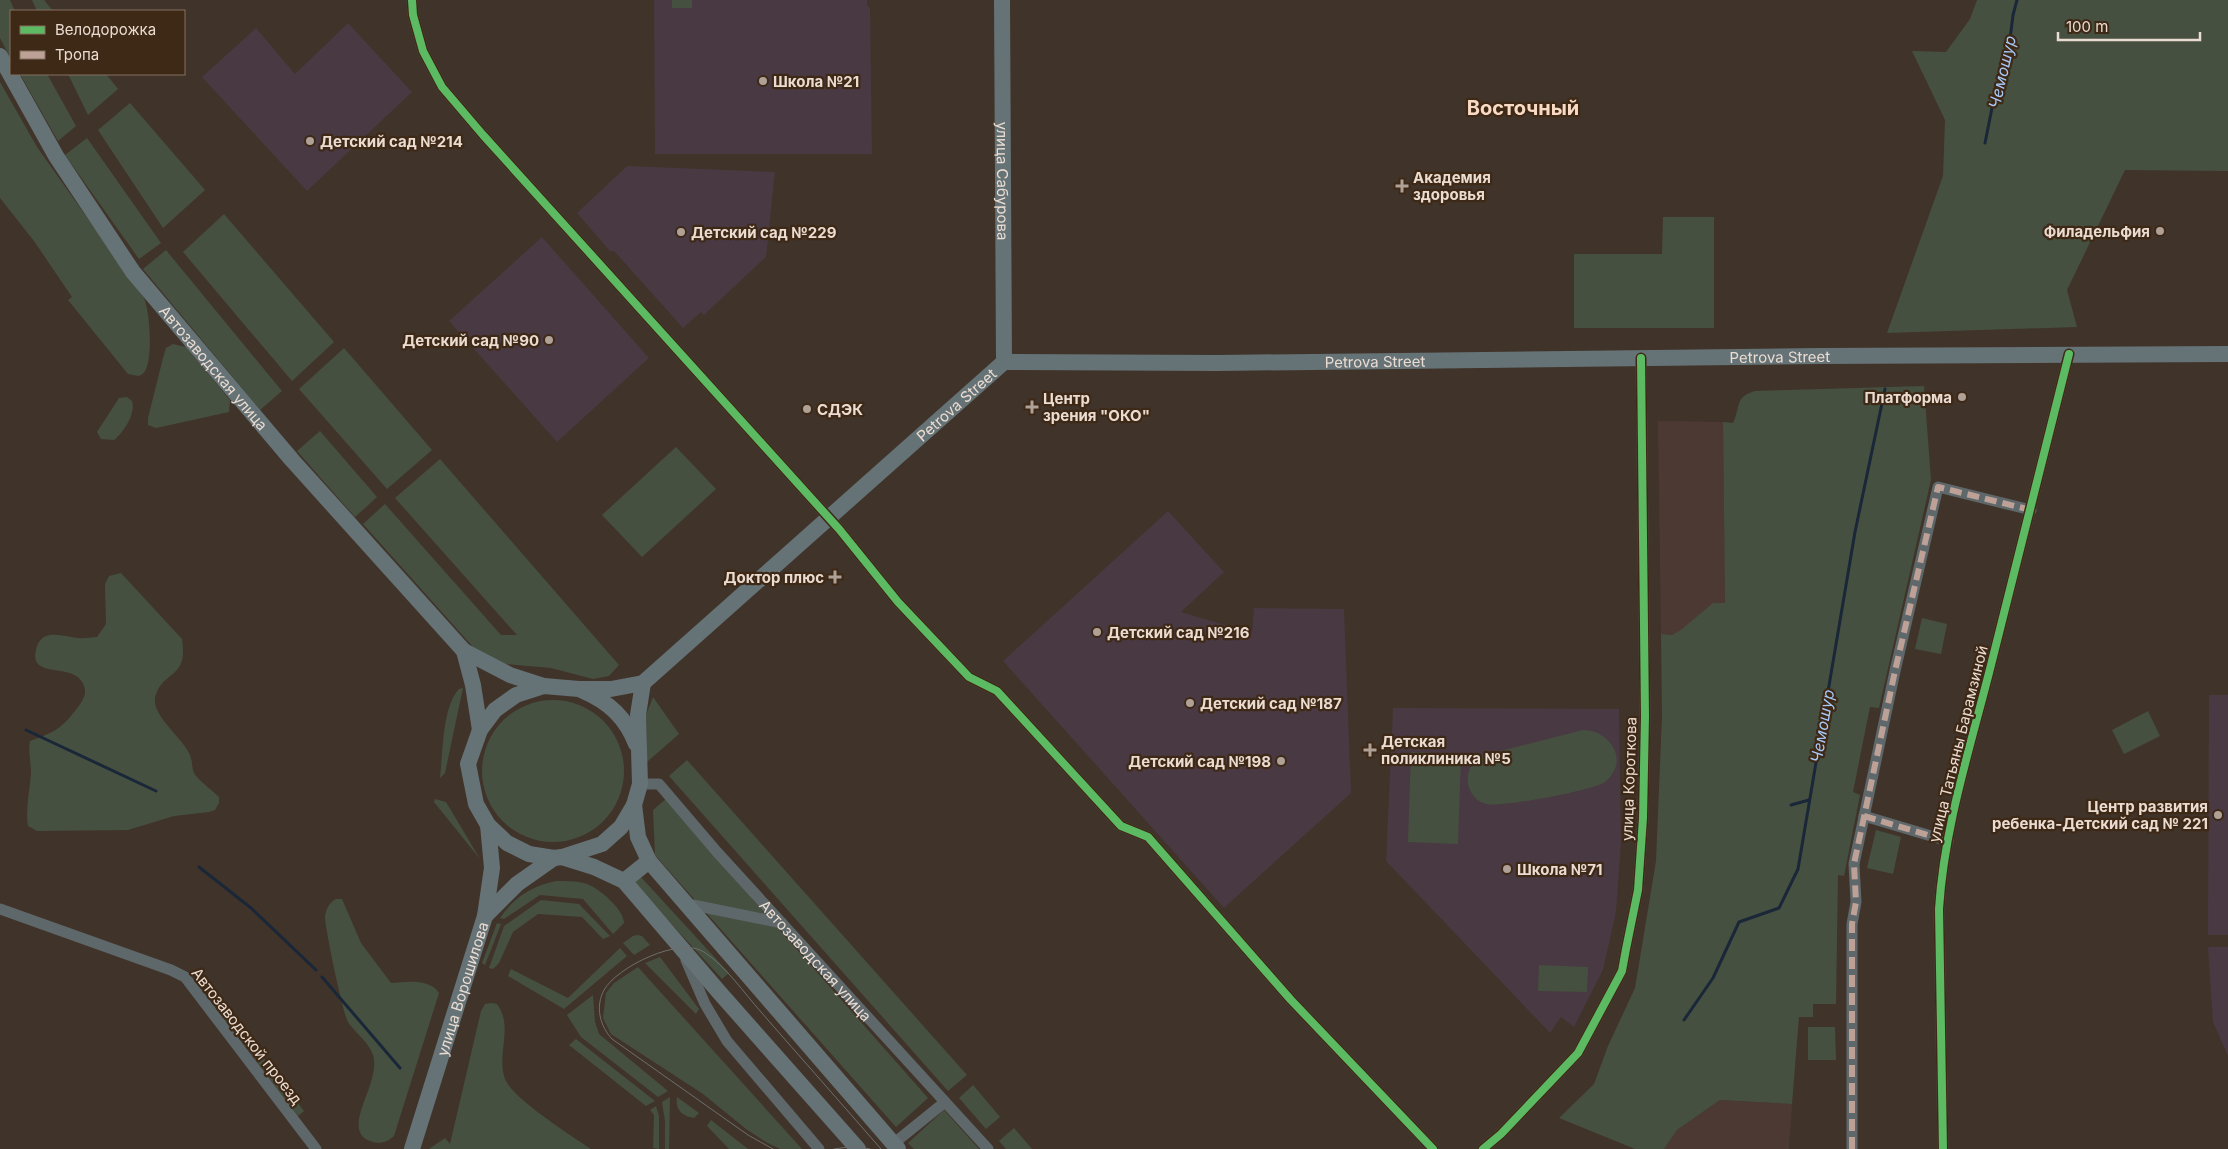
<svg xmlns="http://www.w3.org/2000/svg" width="2228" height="1149" font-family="Inter,sans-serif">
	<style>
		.industrial { fill: #4c3933 }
		.education { fill: #493942 }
		.green { fill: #465040 }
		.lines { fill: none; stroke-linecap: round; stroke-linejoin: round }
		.stream { stroke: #1a2739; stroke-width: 3 }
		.street { stroke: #5e676a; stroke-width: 11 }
		.secondary { stroke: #657276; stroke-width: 16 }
		.tram { stroke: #6d6f6e; stroke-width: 1 }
		.quiet { stroke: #bda197; stroke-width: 6; stroke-dasharray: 12 6; stroke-linecap: butt }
		.cycleway-casing { stroke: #3e2816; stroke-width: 11 }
		.cycleway { stroke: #5cba63; stroke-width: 8 }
		.poi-dot { fill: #afa196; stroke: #3e2816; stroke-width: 2 }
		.labels { text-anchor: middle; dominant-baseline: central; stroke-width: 4.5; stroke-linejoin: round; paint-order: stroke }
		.poi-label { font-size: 15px; font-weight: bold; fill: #ebdcd1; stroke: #3e2816; text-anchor: start }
		.street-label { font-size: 15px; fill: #ebdcd1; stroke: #3e2816 }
		.water-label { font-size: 16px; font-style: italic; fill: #a7c9f8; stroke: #3e2816 }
		.district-label { font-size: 20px; font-weight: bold; fill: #f9dbc5; stroke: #3e2816 }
	</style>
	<rect width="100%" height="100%" fill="#403329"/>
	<g class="industrial">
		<polygon points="1658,421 1723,422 1725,603 1672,635 1661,634"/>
		<polygon points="1720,1100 1792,1104 1789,1149 1664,1149 1677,1130"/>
	</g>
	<g class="education">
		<polygon points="654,0 867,0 867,5 870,8 872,154 655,154"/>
		<polygon points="348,23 412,92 307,191 202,77 256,28 295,74"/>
		<polygon points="627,166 775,172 766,257 704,315 701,312 683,328 614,251 610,251 577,213"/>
		<polygon points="542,237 649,358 557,442 449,321"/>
		<polygon points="1168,511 1224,572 1181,612 1252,633 1254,608 1344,609 1351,793 1224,908 1003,661"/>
		<polygon points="2209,695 2228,695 2228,935 2208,935"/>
		<polygon points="1393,708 1619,709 1621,843 1616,912 1603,970 1574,1027 1561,1017 1550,1033 1386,861"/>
		<polygon points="2208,947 2228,947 2228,1056 2213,1022"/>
	</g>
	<g class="green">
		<polygon points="0,0 10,0 15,11 11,11 11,59 0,38"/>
		<polygon points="32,0 44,0 53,11 37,11"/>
		<rect x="672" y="0" width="20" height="8"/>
		<polygon points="1977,0 2228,0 2228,171 2125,170 2067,290 2077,327 1887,333 1943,176 1945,120 1912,51 1946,52 1970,19"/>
		<polygon points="20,74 47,74 76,126 58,141"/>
		<polygon points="68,74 106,74 118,89 88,115"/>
		<path d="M 0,82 L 37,147 L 144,298 C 150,311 153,359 145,371 C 145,372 140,376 139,376 L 128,374 L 68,300 L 72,297 L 34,241 L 0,198 Z"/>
		<polygon points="130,103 205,190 163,228 98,130"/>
		<polygon points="87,138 161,243 139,259 65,155"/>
		<polygon points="224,214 334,342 292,381 183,252"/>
		<polygon points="1663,217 1714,217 1714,328 1574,328 1574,254 1662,254"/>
		<polygon points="166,250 282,391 260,410 143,269"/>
		<polygon points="173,344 186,347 230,400 229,412 156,428 148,425 148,418 163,358 166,348"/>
		<polygon points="344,348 432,450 387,489 299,389"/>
		<path d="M 1924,386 L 1931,480 L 1879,708 L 1870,707 L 1853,792 L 1860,795 L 1844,876 L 1838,875 L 1836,1004 L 1813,1004 L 1813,1017 L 1799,1017 L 1792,1104 L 1720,1100 L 1677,1130 L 1664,1149 L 1635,1149 L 1559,1118 L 1594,1084 L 1608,1046 L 1635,988 L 1656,861 L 1662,717 L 1661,634 L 1672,635 L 1682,629 L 1713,603 L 1725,603 L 1723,422 L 1733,423 C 1741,407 1734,397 1755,391 Z"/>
		<path d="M 127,397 L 132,401 C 136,413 124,432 114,440 L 101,439 L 97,432 L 119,398 Z"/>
		<polygon points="320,431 377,497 355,517 297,451"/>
		<polygon points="676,447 716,489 642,557 602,515"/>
		<polygon points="440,459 619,665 609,676 593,679 551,668 506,664 473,647 363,524 385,504 501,635 517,635 395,498"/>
		<path d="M 121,573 L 182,639 C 188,679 166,669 156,694 C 148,714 182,736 190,755 C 193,762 191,770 196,776 C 203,784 212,790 219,797 L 219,803 L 215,810 L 209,812 L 174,816 L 128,830 L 37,831 L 28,826 C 25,808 30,791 31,773 C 31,762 28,752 30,741 C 56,732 62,728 78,707 C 83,700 87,694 84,686 C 77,664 43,676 36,661 C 34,656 36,650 37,646 C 44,628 64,637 78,638 C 84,639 91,637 97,637 L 106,624 L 105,584 L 109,576 Z"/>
		<polygon points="1922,618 1947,624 1941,654 1915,649"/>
		<path d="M 463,688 L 445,773 L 440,778 C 443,753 442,707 459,689 Z"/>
		<polygon points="653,697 679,734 647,762 646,715"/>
		<circle cx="553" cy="771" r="71"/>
		<polygon points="2148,711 2160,736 2124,754 2112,730"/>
		<path d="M 1583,730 C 1611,730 1630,762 1605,782 C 1595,790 1500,808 1486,804 C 1479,802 1473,797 1470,790 C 1464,777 1470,764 1480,756 Z"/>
		<polygon points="1411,752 1461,754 1458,844 1408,842"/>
		<polygon points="687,760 967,1075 948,1091 669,776"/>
		<polygon points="667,798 755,902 928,1098 896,1127 655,855 653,810"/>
		<polygon points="435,799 446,802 480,859 434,802"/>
		<polygon points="1876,830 1901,837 1893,874 1867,868"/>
		<polygon points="639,875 729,973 722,979 634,883"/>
		<path d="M 556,881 C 565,881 575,881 584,883 C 597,886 624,909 624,923 L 613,934 L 583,899 L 540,895 L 504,919 L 500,918 C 514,897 532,886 556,881 Z"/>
		<path d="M 336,899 L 342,899 L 361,943 L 391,983 C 407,982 429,978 439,993 L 394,1136 C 387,1142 380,1145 370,1141 C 339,1129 382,1083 373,1055 C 368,1041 356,1034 348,1022 C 343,1013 325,928 325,917 C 326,909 329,903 336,899 Z"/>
		<polygon points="541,900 579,904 610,936 603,939 582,917 538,914 513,932 499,963 493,969 489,968 504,926"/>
		<polygon points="497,923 501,924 485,965 482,963"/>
		<polygon points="637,935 642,936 650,945 634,955 623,943 633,936"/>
		<polygon points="620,948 627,956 564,1009 508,976 511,969 568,998"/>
		<polygon points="660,957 699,1009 696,1014 645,963"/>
		<polygon points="1539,965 1588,967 1587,992 1538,991"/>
		<polygon points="638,967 646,976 802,1149 780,1149 766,1142 746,1129 703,1094 611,1034 603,1018 606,993 614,983"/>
		<polygon points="593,995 595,1022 599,1034 668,1091 658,1097 581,1037 567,1015"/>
		<polygon points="218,998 304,1111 298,1116 212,1003"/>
		<path d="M 491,1003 L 497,1004 C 514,1027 496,1054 505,1079 C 512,1098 572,1136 591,1149 L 429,1149 L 445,1138 L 450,1144 L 481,1011 L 485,1004 Z"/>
		<polygon points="1808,1027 1835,1027 1836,1060 1808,1060"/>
		<polygon points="576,1039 655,1101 646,1106 569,1045"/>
		<polygon points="973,1085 1000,1117 986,1129 959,1098"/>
		<polygon points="670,1097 669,1149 665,1149 665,1121 662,1102"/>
		<path d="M 677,1097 L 699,1113 L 694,1118 C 682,1116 675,1110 677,1097 Z"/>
		<polygon points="656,1106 659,1116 659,1149 653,1148 654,1115 650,1110"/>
		<polygon points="944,1110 979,1149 914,1149 908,1143"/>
		<polygon points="711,1120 748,1149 729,1149 707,1126"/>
		<polygon points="1014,1128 1032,1149 1006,1149 999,1141"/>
	</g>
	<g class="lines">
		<g class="stream">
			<polyline points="1985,143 1994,98 2008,55 2013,15 2017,0"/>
			<polyline points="26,730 156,791"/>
			<polyline points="1791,805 1809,800"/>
			<polyline points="199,867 251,908 316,970"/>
			<polyline points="322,977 400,1068"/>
			<polyline points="1684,1020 1713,978 1739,922 1779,908 1798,869 1855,532 1885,389"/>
		</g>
		<g class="street">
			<polyline points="412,0 413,15 423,51 442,87 483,135 839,529 898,602 969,677 997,691 1121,826 1148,837 1291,1000 1433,1149"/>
			<path id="s1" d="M 640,784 L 659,784 L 717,852 L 988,1149"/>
			<polyline points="1864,816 1948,841"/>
			<polyline points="688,904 782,923"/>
			<polyline points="0,909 171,970 185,977 316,1149"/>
			<polyline points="686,960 705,1004 727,1041 819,1149"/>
			<polyline points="893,1144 945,1102"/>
			<polyline points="1483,1149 1501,1134 1578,1053 1622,971 1626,949 1638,890 1643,818 1645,716 1641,358"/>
			<polyline points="1852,1149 1852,924 1856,902 1854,864 1895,671 1938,487 2031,510"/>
			<path d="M 1943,1149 L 1939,909 C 1944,828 1970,748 1990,669 C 2017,564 2042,459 2069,354"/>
		</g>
		<g class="secondary">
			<path id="s2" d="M 1002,0 L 1004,362"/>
			<path id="s3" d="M 0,56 L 56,156 L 133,272 L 292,460 L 464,651 L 510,675 L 544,686"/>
			<polyline points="464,651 473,685 480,730"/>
			<path id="s4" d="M 643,683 L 1004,362 L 1218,363 L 1821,356 L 2228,354"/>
			<polygon points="643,683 638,715 640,784 634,805 621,827 602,844 562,857 554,858 529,854 507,843 488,825 476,804 468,764 480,730 495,710 516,695 544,686 579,689 611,689"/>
			<path d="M 583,691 C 609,702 626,718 636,744"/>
			<polyline points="634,805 638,837 649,861 898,1149"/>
			<polyline points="562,857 594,867 624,881 719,992 858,1149"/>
			<polyline points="624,881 649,861"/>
			<polyline points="485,916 492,868 488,825"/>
			<path id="s5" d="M 412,1149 L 485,916 L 517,884 L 554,858"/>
		</g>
		<g class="tram">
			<path d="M 773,1149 L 748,1135 L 612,1039 C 600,1026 595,1007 604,990 C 617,967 680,936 704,952 C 726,966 744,993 761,1012 C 801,1058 841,1103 881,1149"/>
			<polyline points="834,1149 856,1146 870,1149"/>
		</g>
		<g class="quiet">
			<polyline points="1864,816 1948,841"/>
			<polyline points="1852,1149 1852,924 1856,902 1854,864 1895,671 1938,487 2031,510"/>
		</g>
		<defs>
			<g id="cycleway">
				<polyline points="412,0 413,15 423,51 442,87 483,135 839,529 898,602 969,677 997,691 1121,826 1148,837 1291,1000 1433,1149"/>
				<polyline points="1483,1149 1501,1134 1578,1053 1622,971 1626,949 1638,890 1643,818 1645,716 1641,358"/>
				<path d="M 1943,1149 L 1939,909 C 1944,828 1970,748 1990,669 C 2017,564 2042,459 2069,354"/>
			</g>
		</defs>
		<use href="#cycleway" class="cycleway-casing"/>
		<use href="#cycleway" class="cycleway"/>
	</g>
	<g class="poi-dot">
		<circle cx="763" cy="81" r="5"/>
		<circle cx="310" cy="141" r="5"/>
		<path d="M1399.5 178.5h5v5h5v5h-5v5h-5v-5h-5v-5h5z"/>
		<circle cx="2160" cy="231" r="5"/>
		<circle cx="681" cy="232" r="5"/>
		<circle cx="549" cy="340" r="5"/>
		<circle cx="1962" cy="397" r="5"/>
		<path d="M1029.5 399.5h5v5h5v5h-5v5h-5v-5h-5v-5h5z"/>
		<circle cx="807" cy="409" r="5"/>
		<path d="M832.5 569.5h5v5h5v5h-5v5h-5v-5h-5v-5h5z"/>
		<circle cx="1097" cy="632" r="5"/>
		<circle cx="1190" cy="703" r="5"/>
		<path d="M1367.5 742.5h5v5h5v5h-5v5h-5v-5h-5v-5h5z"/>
		<circle cx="1281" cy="761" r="5"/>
		<circle cx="2218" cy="815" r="5"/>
		<circle cx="1507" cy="869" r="5"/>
	</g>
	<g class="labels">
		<g class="poi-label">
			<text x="773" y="81">Школа №21</text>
			<text x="320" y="141">Детский сад №214</text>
			<text x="1413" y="177">Академия<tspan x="1413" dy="17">здоровья</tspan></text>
			<text x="2150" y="231" text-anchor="end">Филадельфия</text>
			<text x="691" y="232">Детский сад №229</text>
			<text x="539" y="340" text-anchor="end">Детский сад №90</text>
			<text x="1952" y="397" text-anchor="end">Платформа</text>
			<text x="1043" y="398">Центр<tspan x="1043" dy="17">зрения "ОКО"</tspan></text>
			<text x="817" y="409">СДЭК</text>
			<text x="824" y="577" text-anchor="end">Доктор плюс</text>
			<text x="1107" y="632">Детский сад №216</text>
			<text x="1200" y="703">Детский сад №187</text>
			<text x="1381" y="741">Детская<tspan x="1381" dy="17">поликлиника №5</tspan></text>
			<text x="1271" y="761" text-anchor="end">Детский сад №198</text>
			<text x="2208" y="806" text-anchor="end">Центр развития<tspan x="2208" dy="17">ребенка-Детский сад № 221</tspan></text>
			<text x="1517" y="869">Школа №71</text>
		</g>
		<g class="street-label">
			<text stroke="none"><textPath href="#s2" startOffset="181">улица Сабурова</textPath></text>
			<text stroke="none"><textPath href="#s4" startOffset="1259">Petrova Street</textPath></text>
			<text stroke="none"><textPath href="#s4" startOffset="854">Petrova Street</textPath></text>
			<text stroke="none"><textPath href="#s3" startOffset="379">Автозаводская улица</textPath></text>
			<text stroke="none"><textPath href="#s4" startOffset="419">Petrova Street</textPath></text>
			<text transform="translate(1958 744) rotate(-76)">улица Татьяны Барамзиной</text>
			<text transform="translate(1629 779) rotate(-88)">улица Короткова</text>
			<text stroke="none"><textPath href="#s1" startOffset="255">Автозаводская улица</textPath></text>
			<text stroke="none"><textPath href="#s5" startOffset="168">улица Ворошилова</textPath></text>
			<text transform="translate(247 1036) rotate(52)">Автозаводской проезд</text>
		</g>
		<g class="water-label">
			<text transform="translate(2002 72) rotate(-77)">Чемошур</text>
			<text transform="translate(1822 726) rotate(-80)">Чемошур</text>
		</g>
		<g class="district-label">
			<text x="1523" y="108">Восточный</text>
		</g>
	</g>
	<rect x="10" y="10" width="175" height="65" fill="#3e2816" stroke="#837061"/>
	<rect x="20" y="26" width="25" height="8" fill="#5cba63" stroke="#837061"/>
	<text x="55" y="35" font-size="15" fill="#ebdcd1">Велодорожка</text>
	<rect x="20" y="51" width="25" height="8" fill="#bda197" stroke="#837061"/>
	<text x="55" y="60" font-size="15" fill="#ebdcd1">Тропа</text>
	<path d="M2058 32v8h142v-8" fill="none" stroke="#ebdcd1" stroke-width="2.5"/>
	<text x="2066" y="32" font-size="15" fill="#ebdcd1" stroke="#3e2816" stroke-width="4" paint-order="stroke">100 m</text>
</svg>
